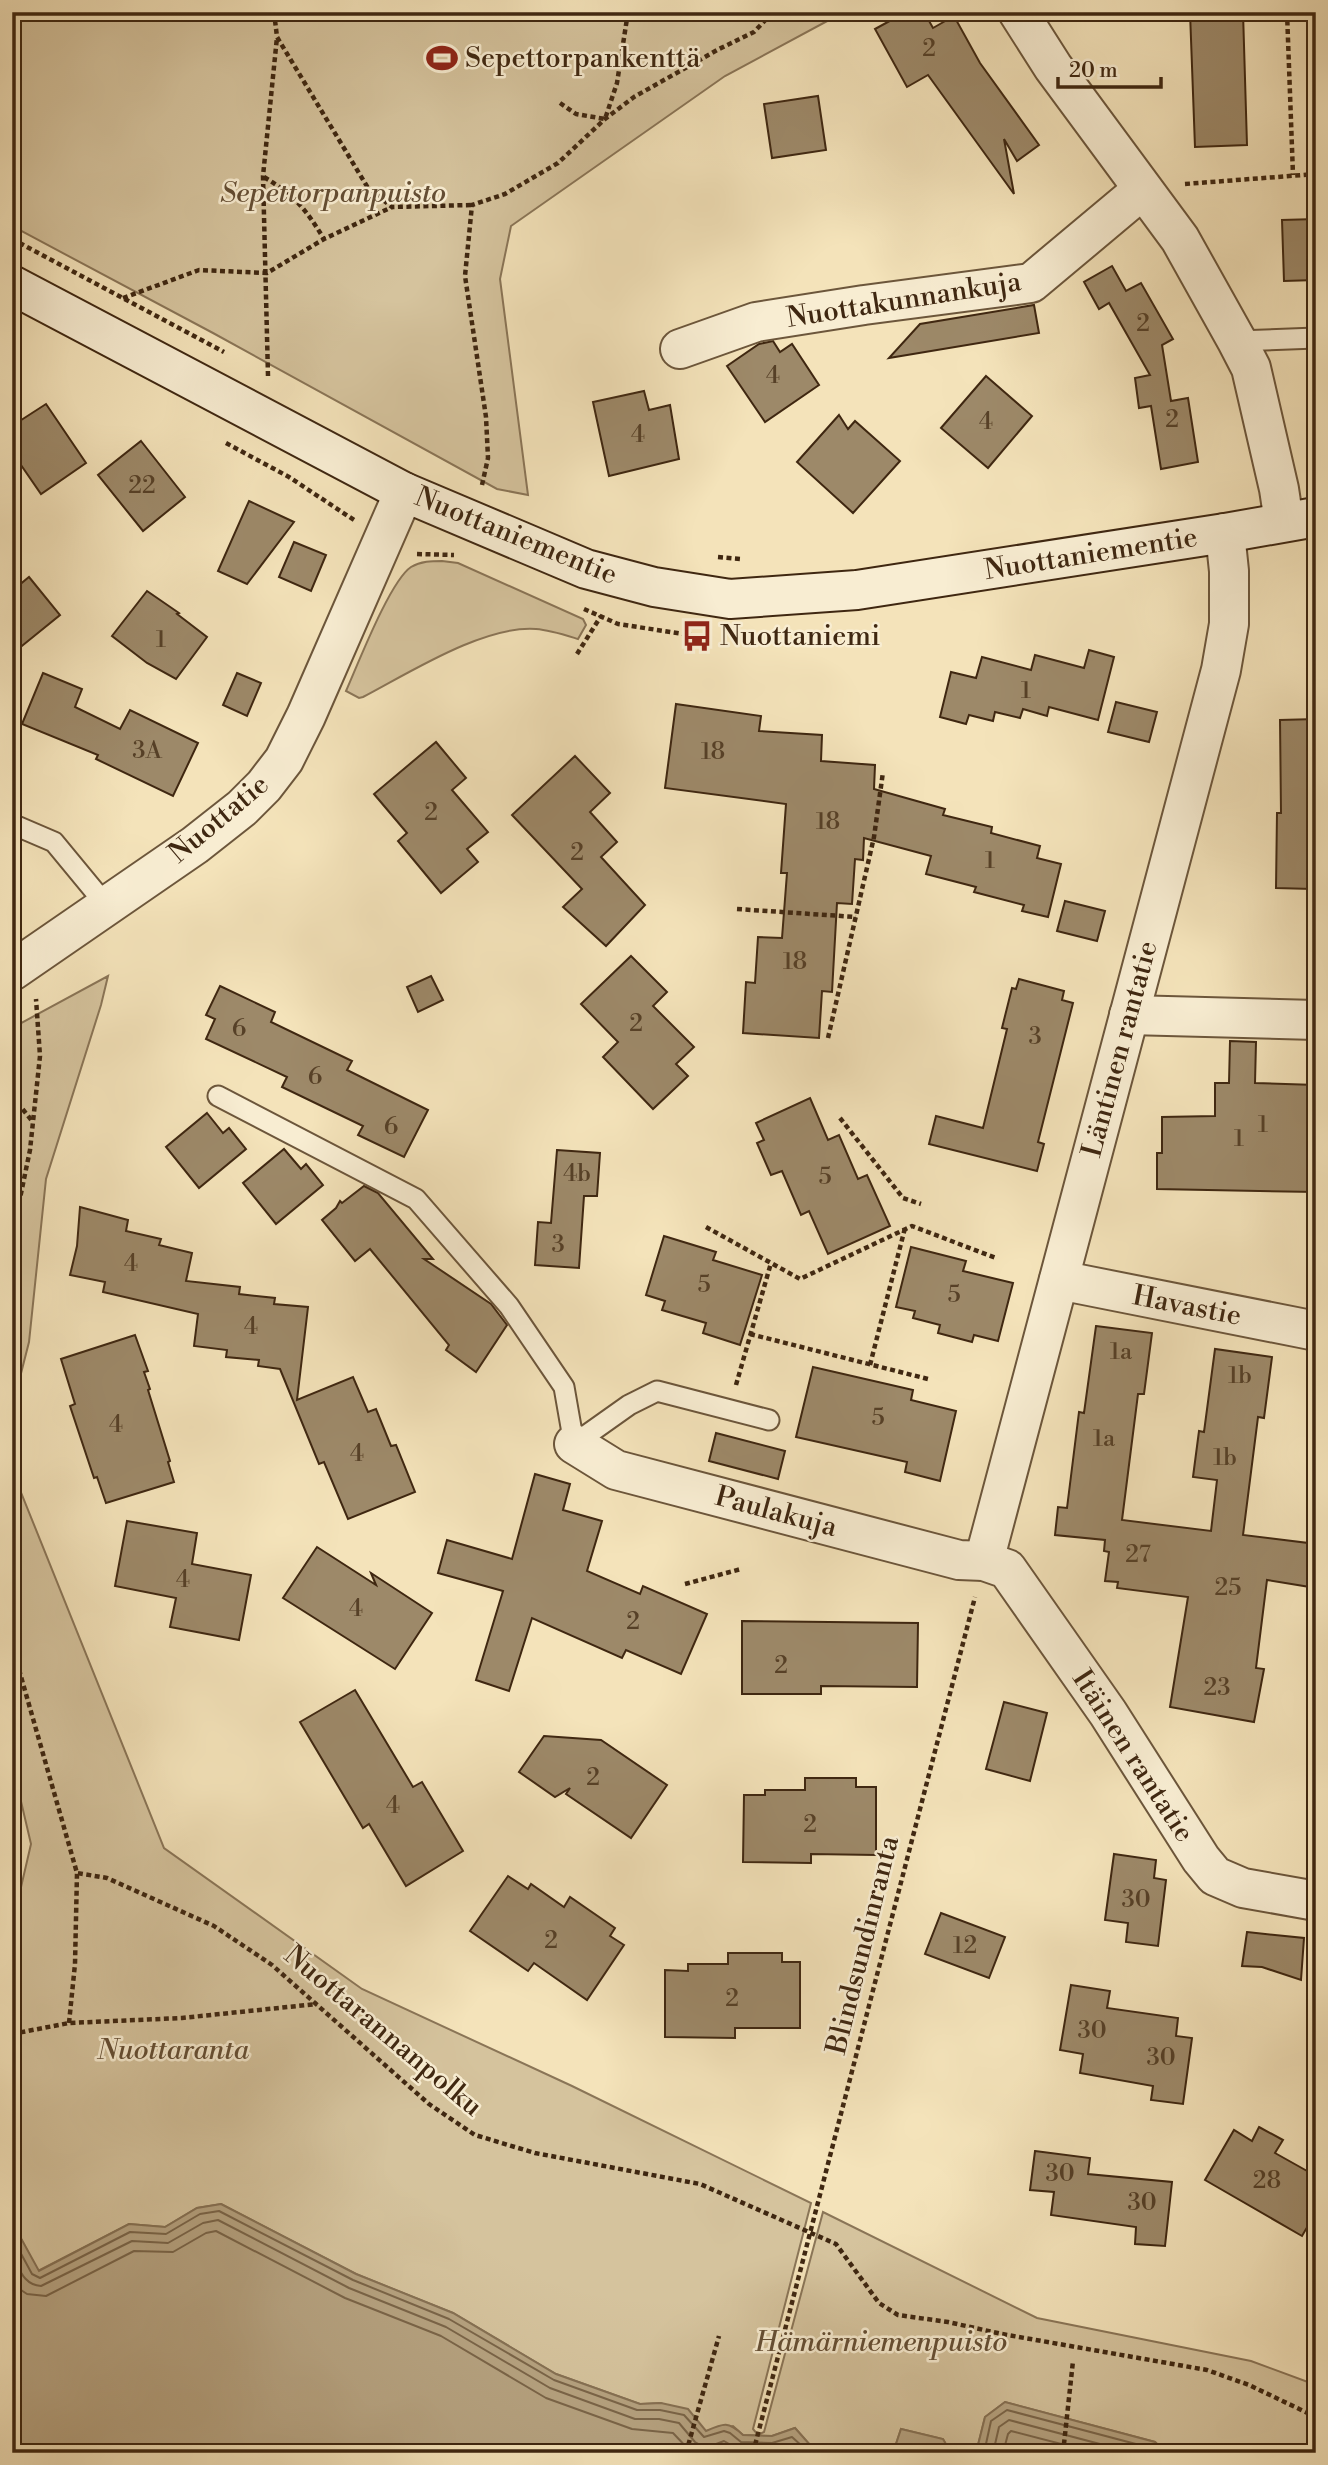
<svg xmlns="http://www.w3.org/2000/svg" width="1328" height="2465" font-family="'Libre Bodoni',serif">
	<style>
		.green { fill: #d5c39d; stroke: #8a7557; stroke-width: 2 }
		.water { fill: #b6a381; stroke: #867154; stroke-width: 2 }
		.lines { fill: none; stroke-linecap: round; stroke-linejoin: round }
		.shore { stroke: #7a6549; stroke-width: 2 }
		.building { fill: #9d8969; stroke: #3f2711; stroke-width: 2 }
		.service-casing { stroke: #6c563b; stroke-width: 23 }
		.minor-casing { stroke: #6c563b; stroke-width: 42 }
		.secondary-casing { stroke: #3f2711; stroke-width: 42 }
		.path { stroke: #3f2711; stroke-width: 4.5; stroke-dasharray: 5 3.5; stroke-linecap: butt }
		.service { stroke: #f8edd2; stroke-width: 19 }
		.minor { stroke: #f8edd2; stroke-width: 38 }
		.secondary { stroke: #f8edd2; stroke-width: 38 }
		.labels { text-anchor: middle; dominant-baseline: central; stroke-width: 5; stroke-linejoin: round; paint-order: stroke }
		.number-label { font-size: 24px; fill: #564027 }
		.poi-label { font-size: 28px; fill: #3f2711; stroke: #f8edd2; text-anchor: start }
		.park-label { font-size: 28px; font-style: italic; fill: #644e34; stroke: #f8edd2 }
		.street-label { font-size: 28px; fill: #3f2711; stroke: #f8edd2 }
	</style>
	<rect width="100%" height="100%" fill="#f4e3ba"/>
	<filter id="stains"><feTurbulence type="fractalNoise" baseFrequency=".00286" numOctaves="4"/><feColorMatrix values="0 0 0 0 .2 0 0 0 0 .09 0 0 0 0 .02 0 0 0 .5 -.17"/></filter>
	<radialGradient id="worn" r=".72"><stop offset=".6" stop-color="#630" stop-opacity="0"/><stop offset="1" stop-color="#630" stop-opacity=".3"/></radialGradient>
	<g class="green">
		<polygon points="12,12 844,12 725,76 511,226 500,279 528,495 497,489 213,333 12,226"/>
		<path d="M 442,561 L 458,563 L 583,619 L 586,625 L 578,639 C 565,635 550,630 536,629 C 484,625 409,673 363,697 L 359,698 L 346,691 C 358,664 390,581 411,567 C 421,561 432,561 442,561 Z"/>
		<polygon points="108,976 101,1005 46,1179 29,1342 16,1393 16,1480 164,1848 362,1989 572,2086 811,2203 753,2429 758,2435 764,2432 823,2212 1037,2318 1251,2361 1316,2385 1316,2453 1166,2453 1155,2442 1005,2402 985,2417 976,2453 951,2453 943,2439 901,2429 893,2453 810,2453 811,2446 795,2428 772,2436 743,2435 733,2426 706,2431 661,2403 640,2404 556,2374 453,2313 356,2274 221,2204 197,2208 165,2227 129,2224 38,2271 12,2222 12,1926 31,1844 12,1763 12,1028"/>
	</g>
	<g class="water">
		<path d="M 221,2204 L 356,2274 L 453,2313 L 556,2374 L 640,2404 L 661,2403 L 688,2409 L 706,2431 C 724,2423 728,2421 743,2435 L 772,2436 L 795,2428 L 811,2446 L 810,2453 L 12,2453 L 12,2222 L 39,2271 L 129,2224 L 165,2227 L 197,2208 Z"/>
		<polygon points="1005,2402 1155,2442 1166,2453 976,2453 985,2417"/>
		<polygon points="901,2429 943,2439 951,2453 893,2453"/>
	</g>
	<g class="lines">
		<g class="shore">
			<polyline points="12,2237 32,2274 40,2278 130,2232 166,2234 200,2214 219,2211 353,2280 449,2319 554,2380 637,2410 660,2410 684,2415 704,2437 724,2431 730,2433 741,2442 772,2443 792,2437 803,2447 804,2453"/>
			<path d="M 12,2256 C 20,2270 24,2285 41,2286 L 132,2241 L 168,2243 L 203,2223 L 218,2220 L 349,2288 L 446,2327 L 550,2388 L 635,2419 L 659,2419 L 679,2423 L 695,2442 L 702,2446 L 711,2446 L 724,2441 L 741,2451 L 774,2452 L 789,2447 L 795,2453"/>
			<polyline points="12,2278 18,2288 27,2294 46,2296 134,2251 173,2252 206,2233 216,2231 345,2298 441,2336 546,2398 632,2429 673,2433 692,2453"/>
			<polyline points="984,2453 991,2421 1007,2410 1151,2448 1156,2453"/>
			<polyline points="993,2453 999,2427 1009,2420 1134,2453"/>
			<polyline points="1003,2453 1008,2434 1011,2431 1096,2453"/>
		</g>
	</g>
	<g class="building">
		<polygon points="906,12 924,12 933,28 954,16 980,63 1039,145 1017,161 1004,139 1014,194 928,75 907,87 875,29"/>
		<polygon points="1190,12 1243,12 1247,145 1195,147"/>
		<polygon points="818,96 826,150 772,158 764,104"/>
		<polygon points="1316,219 1316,280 1284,281 1282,220"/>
		<polygon points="1112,266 1126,291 1141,283 1173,339 1162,345 1171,401 1188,398 1198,462 1161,469 1151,406 1139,408 1135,378 1150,375 1109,303 1099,309 1084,282"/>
		<polygon points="1034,305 1039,333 889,358 920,324"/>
		<polygon points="773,341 780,352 792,344 819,385 765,422 727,366 759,344"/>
		<polygon points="986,376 1032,416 988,468 941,428"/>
		<polygon points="644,391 649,410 670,405 679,459 609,476 593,402"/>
		<polygon points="46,404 86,463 41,494 12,452 12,426"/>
		<polygon points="839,415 848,429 855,421 900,461 853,513 797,462"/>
		<polygon points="141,441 185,497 143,531 98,475"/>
		<polygon points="249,501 294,522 247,584 218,571"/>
		<polygon points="294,542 326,555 311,591 279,577"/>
		<polygon points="29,577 60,615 12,654 12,591"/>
		<polygon points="147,591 179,613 177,614 207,637 176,679 147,663 112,636"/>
		<polygon points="1089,650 1114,657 1098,720 1049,707 1047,716 1023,709 1020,718 995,712 993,721 969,715 966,724 940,717 951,672 976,678 982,657 1031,670 1035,655 1084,668"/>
		<polygon points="43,673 82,689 75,707 120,729 130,710 198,743 173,796 96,759 98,755 22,724"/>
		<polygon points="237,673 261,683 247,716 223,705"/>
		<polygon points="1116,702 1157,712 1149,742 1108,732"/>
		<polygon points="676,704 761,716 759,731 822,735 821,761 875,765 874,789 945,809 943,815 992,827 991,833 1040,846 1037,858 1061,864 1048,917 1022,911 1024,905 974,892 976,887 926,874 931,856 864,838 863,860 855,859 852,904 837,903 832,992 822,991 819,1038 743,1033 746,982 755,983 758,937 782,938 787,873 781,873 786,804 665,788"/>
		<polygon points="1316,719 1316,849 1313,849 1312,889 1276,888 1277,813 1281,813 1280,720"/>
		<polygon points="436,742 466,778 452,790 488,832 467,849 478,862 441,893 398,841 407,833 374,794"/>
		<polygon points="575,756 610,793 590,812 617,842 601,857 645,905 606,946 563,907 582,889 512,815"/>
		<polygon points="1065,901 1105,911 1097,941 1057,931"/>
		<polygon points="631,956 667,992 653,1006 694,1047 676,1064 688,1076 653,1109 603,1057 618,1042 581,1004"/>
		<polygon points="431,976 443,1000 418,1012 407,987"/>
		<polygon points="1019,979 1064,991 1062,1000 1073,1003 1038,1142 1044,1144 1037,1171 929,1144 936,1116 983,1128 1007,1029 1002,1028 1012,988 1016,989"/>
		<polygon points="220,986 275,1012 271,1022 352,1061 347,1070 428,1110 404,1157 358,1135 363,1126 282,1087 287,1077 206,1039 215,1019 206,1015"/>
		<polygon points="1230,1041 1256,1042 1255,1083 1316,1085 1316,1192 1157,1189 1157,1153 1162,1153 1162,1117 1215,1116 1215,1083 1229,1083"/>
		<polygon points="810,1098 828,1140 839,1135 858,1179 867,1175 890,1226 828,1254 809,1211 801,1215 782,1171 771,1175 757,1143 764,1140 756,1123"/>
		<polygon points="207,1113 223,1133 229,1128 246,1149 199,1188 166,1147"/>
		<polygon points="284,1149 301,1169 306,1164 323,1185 276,1224 243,1183"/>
		<polygon points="557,1150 600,1153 597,1196 584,1196 579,1268 535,1265 538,1222 551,1223"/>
		<polygon points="364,1186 378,1193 433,1259 424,1259 491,1304 507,1325 476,1372 446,1350 449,1345 370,1249 355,1261 322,1220 336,1208 340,1201 342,1203"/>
		<polygon points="80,1207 128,1220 126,1231 161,1239 159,1245 192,1253 186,1281 240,1287 239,1294 275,1298 274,1304 308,1307 297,1400 353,1377 368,1412 376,1409 391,1446 396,1445 415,1492 348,1519 324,1462 319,1464 280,1369 258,1366 259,1360 226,1357 227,1350 194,1346 198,1314 103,1292 105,1282 70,1275 77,1246"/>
		<polygon points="664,1236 716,1252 713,1260 762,1275 740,1345 703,1333 706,1323 662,1310 665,1301 646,1295"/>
		<polygon points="911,1247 966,1261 963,1271 1013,1283 998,1341 974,1335 972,1342 938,1333 940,1325 913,1318 915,1311 896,1307"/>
		<polygon points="1096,1326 1152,1333 1144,1394 1138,1394 1122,1520 1211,1531 1217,1480 1193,1477 1199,1431 1204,1432 1215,1349 1272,1357 1264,1418 1258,1417 1243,1535 1316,1544 1316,1588 1267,1580 1256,1668 1264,1669 1254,1722 1170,1707 1188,1597 1117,1588 1118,1582 1105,1581 1109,1552 1104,1551 1105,1540 1055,1535 1058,1507 1067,1508 1079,1412 1084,1413"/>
		<polygon points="135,1335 148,1371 144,1372 150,1389 148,1390 170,1461 168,1462 174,1482 106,1503 97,1477 94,1478 70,1406 75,1404 61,1359"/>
		<polygon points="813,1367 913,1390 911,1400 956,1411 940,1481 905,1472 907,1462 796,1437"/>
		<polygon points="716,1433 785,1451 778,1479 709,1461"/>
		<polygon points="535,1474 570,1484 563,1510 602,1521 587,1571 640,1594 643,1586 707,1614 681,1674 626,1650 622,1658 532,1618 509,1691 476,1680 503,1591 438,1573 447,1540 512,1559"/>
		<polygon points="127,1521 197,1533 192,1564 251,1575 239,1640 170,1627 176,1598 115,1586"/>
		<polygon points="317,1547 376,1585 371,1573 432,1613 395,1669 283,1598"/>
		<polygon points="742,1621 918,1623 917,1687 821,1686 821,1694 742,1694"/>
		<polygon points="355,1690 413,1787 422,1782 463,1851 406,1886 369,1824 363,1828 300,1722"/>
		<polygon points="1004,1702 1047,1713 1030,1781 986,1769"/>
		<polygon points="544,1736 601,1740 667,1785 631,1838 566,1794 570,1788 555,1797 519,1772"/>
		<polygon points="805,1778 856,1778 856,1787 876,1787 876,1855 811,1854 811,1863 743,1862 744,1795 765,1795 765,1790 805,1790"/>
		<polygon points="1114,1854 1156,1860 1154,1878 1166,1880 1158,1946 1126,1942 1128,1923 1105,1920"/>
		<polygon points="508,1876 528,1889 531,1884 564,1907 570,1897 615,1928 610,1936 624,1945 587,2000 534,1963 528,1971 470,1931"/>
		<polygon points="941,1913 1005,1937 989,1978 925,1954"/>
		<polygon points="1247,1932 1304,1938 1301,1980 1262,1967 1242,1966"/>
		<polygon points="728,1953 782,1953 782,1962 800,1962 800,2028 735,2028 735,2038 665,2037 665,1970 688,1971 688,1964 728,1964"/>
		<polygon points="1071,1985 1110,1991 1107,2008 1178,2018 1176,2036 1192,2038 1183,2104 1151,2100 1153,2086 1080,2073 1083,2054 1060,2050"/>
		<polygon points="1259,2127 1283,2140 1275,2153 1316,2176 1316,2212 1302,2236 1205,2180 1234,2130 1252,2141"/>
		<polygon points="1035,2151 1090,2158 1088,2174 1172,2182 1165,2246 1135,2244 1136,2227 1051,2215 1054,2192 1030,2190"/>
	</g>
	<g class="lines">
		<defs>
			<g id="service">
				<polyline points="1237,341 1316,338"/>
				<polyline points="12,824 54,842 106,905"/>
				<polyline points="218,1096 416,1199 509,1306 564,1387 574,1444 629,1405 657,1391 769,1420"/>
			</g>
			<g id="minor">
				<polyline points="1018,12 1053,67 1180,239 1237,341 1251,368 1279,489 1284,522"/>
				<polyline points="680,349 756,322 864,305 1031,283 1142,190"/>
				<polyline points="12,971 195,845 242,808 264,786 284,760 306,716 404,492"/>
				<polyline points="1129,1015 1316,1020"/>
				<polyline points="1059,1280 1316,1331"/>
				<polyline points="574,1444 616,1470 959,1560 984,1561 1007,1569 1108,1713 1201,1859 1215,1876 1243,1888 1316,1901"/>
				<polyline points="984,1561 1221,670 1229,624 1229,571 1225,533"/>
			</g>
			<polyline id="secondary" points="12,285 404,492 586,569 654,587 730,599 857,590 1225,533 1316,517"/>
		</defs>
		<use href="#service" class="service-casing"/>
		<use href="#minor" class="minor-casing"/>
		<use href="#secondary" class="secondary-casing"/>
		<g class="path">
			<polyline points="274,12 277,37 368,188 392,207 472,205"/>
			<polyline points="1287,12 1293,175"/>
			<polyline points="560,103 576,114 605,119 617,83 628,12"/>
			<path d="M 264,177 C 295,196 305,208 324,239"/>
			<polyline points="1185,184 1316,174"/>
			<polyline points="12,239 224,352"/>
			<polyline points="123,298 199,270 267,273 324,239 392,207"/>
			<polyline points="268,376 263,176 277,37"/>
			<polyline points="226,443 289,477 354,520"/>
			<polyline points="482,485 488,458 486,417 465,276 472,205 505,194 558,163 605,119 634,97 719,49 754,32 773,12"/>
			<polyline points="417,554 454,555"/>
			<polyline points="718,557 741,559"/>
			<polyline points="584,609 618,624 697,636 708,635"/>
			<polyline points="577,654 601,616"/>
			<polyline points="737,909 856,917"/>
			<polyline points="828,1038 874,837 883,772"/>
			<polyline points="12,1096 33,1122"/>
			<polyline points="840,1118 903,1198 921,1204"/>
			<polyline points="706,1227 800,1279 912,1226 996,1258"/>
			<polyline points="12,1237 30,1150 40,1056 36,999"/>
			<polyline points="750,1334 928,1379"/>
			<polyline points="870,1365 905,1228"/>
			<polyline points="736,1385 771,1263"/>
			<polyline points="685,1584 741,1569"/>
			<polyline points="12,1645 77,1873 107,1878 214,1926 272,1965 429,2104 475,2135 535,2153 700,2184 836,2244 879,2303 898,2315 948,2322 1002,2334 1207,2370 1249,2385 1316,2417"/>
			<polyline points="69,2023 75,1964 77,1873"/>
			<polyline points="12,2034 69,2023 182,2018 317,2004"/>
			<polyline points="686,2453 719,2336"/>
			<polyline points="753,2453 975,1597"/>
			<polyline points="1063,2453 1073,2361"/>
		</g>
		<use href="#service" class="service"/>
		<use href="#minor" class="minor"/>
		<use href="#secondary" class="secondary"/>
	</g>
	<defs>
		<symbol id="stadium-bare" viewBox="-9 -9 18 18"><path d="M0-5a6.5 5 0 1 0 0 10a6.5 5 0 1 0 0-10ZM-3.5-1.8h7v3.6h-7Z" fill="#8f2418" stroke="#f8edd2" stroke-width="2.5" paint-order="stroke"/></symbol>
		<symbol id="bus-bare" viewBox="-9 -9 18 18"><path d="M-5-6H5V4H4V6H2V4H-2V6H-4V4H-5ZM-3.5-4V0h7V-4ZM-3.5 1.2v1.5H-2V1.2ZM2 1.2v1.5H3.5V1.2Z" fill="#8f2418" stroke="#f8edd2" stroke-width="2.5" paint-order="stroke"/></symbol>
	</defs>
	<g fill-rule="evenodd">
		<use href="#stadium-bare" x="420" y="36" width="44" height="44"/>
		<use href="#bus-bare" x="675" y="614" width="44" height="44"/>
	</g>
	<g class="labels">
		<g class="number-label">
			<text x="929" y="49">2</text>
			<text x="1143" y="324">2</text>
			<text x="773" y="376">4</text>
			<text x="1172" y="420">2</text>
			<text x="986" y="422">4</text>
			<text x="638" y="435">4</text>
			<text x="142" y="486">22</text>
			<text x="161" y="640">1</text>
			<text x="1026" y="691">1</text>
			<text x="147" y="751">3A</text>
			<text x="713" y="752">18</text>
			<text x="431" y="813">2</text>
			<text x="828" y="822">18</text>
			<text x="577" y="853">2</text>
			<text x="990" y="861">1</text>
			<text x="795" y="962">18</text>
			<text x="636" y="1024">2</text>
			<text x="239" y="1029">6</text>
			<text x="1035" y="1037">3</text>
			<text x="315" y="1077">6</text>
			<text x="1263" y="1125">1</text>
			<text x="391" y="1127">6</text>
			<text x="1239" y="1139">1</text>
			<text x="577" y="1174">4b</text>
			<text x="825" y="1177">5</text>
			<text x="558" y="1245">3</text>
			<text x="131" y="1264">4</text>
			<text x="704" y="1285">5</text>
			<text x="954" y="1295">5</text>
			<text x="251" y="1327">4</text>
			<text x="1121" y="1352">1a</text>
			<text x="1240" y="1376">1b</text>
			<text x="878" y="1418">5</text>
			<text x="116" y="1425">4</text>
			<text x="1104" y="1439">1a</text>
			<text x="357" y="1454">4</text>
			<text x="1225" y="1458">1b</text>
			<text x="1138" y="1555">27</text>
			<text x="183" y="1580">4</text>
			<text x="1228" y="1588">25</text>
			<text x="356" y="1609">4</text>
			<text x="633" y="1622">2</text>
			<text x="781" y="1666">2</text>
			<text x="1217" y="1688">23</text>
			<text x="593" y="1778">2</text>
			<text x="393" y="1806">4</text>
			<text x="810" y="1825">2</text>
			<text x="1136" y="1900">30</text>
			<text x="551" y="1941">2</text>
			<text x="965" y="1946">12</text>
			<text x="732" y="1999">2</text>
			<text x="1092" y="2031">30</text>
			<text x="1161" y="2058">30</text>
			<text x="1060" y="2174">30</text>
			<text x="1267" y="2181">28</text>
			<text x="1142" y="2203">30</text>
		</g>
		<g class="poi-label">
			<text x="465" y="58">Sepettorpankenttä</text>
			<text x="720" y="636">Nuottaniemi</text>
		</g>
		<g class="park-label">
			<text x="333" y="193">Sepettorpanpuisto</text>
			<text x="173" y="2050">Nuottaranta</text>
			<text x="881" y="2342">Hämärniemenpuisto</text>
		</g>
		<g class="street-label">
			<text transform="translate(904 300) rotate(-9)">Nuottakunnankuja</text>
			<text transform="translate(516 536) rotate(22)">Nuottaniementie</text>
			<text transform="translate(1091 554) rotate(-9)">Nuottaniementie</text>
			<text transform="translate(219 819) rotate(-40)">Nuottatie</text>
			<text transform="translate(1120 1049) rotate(-75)">Läntinen rantatie</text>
			<text transform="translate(1187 1306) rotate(11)">Havastie</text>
			<text transform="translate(776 1512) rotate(15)">Paulakuja</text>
			<text transform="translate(1133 1756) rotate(57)">Itäinen rantatie</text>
			<text transform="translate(863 1945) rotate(-76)">Blindsundinranta</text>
			<text transform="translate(383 2031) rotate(40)">Nuottarannanpolku</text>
		</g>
	</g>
	<rect width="1328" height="2465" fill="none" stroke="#f4e3ba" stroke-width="42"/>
	<rect x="14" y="14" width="1300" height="2437" fill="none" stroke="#3f2711" stroke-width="3.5"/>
	<rect x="21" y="21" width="1286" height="2423" fill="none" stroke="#3f2711" stroke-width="2"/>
	<path d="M1058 77v10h103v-10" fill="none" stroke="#3f2711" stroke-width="3.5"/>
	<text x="1069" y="77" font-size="21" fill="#3f2711" stroke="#f8edd2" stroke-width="5" paint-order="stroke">20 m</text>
	<rect width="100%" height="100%" filter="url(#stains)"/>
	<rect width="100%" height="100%" fill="url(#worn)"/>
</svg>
